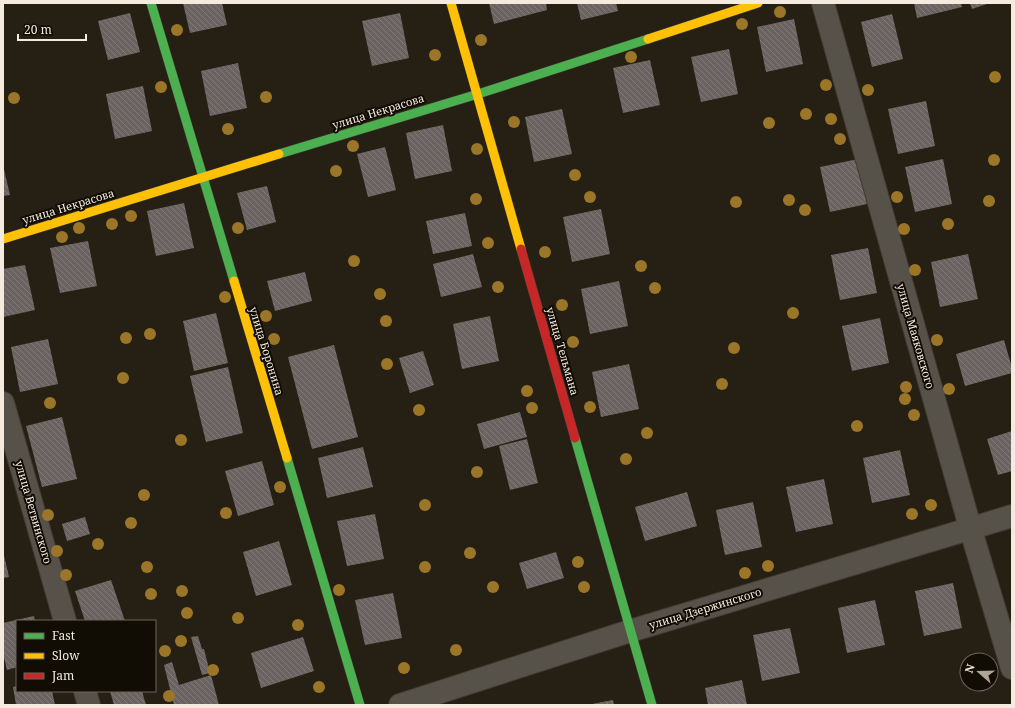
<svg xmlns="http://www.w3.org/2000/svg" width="1015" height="708" font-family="'Noto Serif',serif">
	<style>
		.building { fill: url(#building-back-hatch) }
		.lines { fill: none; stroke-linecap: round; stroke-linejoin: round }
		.street-casing { stroke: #403b32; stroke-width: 24 }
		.fast-casing { stroke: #403b32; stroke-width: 10 }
		.slow-casing { stroke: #403b32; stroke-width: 10 }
		.jam-casing { stroke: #403b32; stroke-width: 10 }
		.street { stroke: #575249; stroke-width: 22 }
		.fast { stroke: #4caf50; stroke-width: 9 }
		.slow { stroke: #ffc107; stroke-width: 9 }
		.jam { stroke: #c62828; stroke-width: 9 }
		.tree { fill: #9b7528 }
		.labels { text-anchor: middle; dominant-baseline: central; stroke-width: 4; stroke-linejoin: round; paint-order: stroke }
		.street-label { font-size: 11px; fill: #f4ebde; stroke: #110c04 }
	</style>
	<defs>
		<pattern id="building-back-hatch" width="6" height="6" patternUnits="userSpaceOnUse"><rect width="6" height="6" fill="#6b6361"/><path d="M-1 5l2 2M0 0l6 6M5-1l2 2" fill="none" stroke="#817a77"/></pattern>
	</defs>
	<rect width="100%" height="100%" fill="#261f13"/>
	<g class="building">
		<polygon points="183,3 222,3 227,25 190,33"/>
		<polygon points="489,3 546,3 547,10 494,24"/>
		<polygon points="577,3 616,3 618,11 581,20"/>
		<polygon points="914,3 961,3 962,7 917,18"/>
		<polygon points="970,3 990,3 972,9"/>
		<polygon points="130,13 140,52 108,60 98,21"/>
		<polygon points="400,13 409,58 372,66 362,21"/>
		<polygon points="892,14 903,59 872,67 861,22"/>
		<polygon points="794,19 803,64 766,72 757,27"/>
		<polygon points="729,49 738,94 701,102 691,57"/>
		<polygon points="650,60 660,105 623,113 613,68"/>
		<polygon points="238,63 247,108 210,116 201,71"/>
		<polygon points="143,86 152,131 115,139 106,94"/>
		<polygon points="926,101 935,146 898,154 888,109"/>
		<polygon points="562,109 572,154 534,162 525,117"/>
		<polygon points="443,125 452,171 415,179 406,133"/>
		<polygon points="385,147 396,190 368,197 357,154"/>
		<polygon points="858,159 867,204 830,212 820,167"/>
		<polygon points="943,159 952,204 915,212 905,167"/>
		<polygon points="3,165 10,195 3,196"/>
		<polygon points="267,186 276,222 247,230 237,193"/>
		<polygon points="184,203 194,248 156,256 147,211"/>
		<polygon points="601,209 610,254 572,262 563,217"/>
		<polygon points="465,213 472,246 433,254 426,221"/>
		<polygon points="88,241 97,286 60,293 50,248"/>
		<polygon points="868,248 877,293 840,300 831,255"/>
		<polygon points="473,254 482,287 441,297 433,264"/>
		<polygon points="968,254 978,299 940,307 931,262"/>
		<polygon points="25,265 35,310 3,317 3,269"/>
		<polygon points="305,272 312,301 275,311 267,281"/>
		<polygon points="619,281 628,326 590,334 581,289"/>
		<polygon points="216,313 228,363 194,371 183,321"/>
		<polygon points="490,316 499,361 462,369 453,324"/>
		<polygon points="880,318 889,363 852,371 842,326"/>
		<polygon points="48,339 58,384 20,392 11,347"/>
		<polygon points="1004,340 1012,368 1012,373 965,386 956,354"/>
		<polygon points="334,345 358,437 312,449 288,357"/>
		<polygon points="423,351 434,385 410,393 399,358"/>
		<polygon points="629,364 639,409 601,417 592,372"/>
		<polygon points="228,367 243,433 206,442 190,376"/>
		<polygon points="520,412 527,437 484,449 477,424"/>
		<polygon points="62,417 77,479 42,487 26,426"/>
		<polygon points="1012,431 1012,471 998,475 987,439"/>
		<polygon points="527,439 538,483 510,490 499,446"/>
		<polygon points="363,447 373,487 327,498 318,458"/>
		<polygon points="900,450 910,495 872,503 863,458"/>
		<polygon points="262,461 274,505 238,516 225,471"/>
		<polygon points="824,479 833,524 796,532 786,487"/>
		<polygon points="687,492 697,526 645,541 635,507"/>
		<polygon points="753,502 762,547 725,555 716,510"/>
		<polygon points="375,514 384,559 347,566 337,521"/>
		<polygon points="85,517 90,534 67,541 62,524"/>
		<polygon points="279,541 292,585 256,596 243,552"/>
		<polygon points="3,551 9,577 3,578"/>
		<polygon points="556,552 564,578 527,589 519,563"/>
		<polygon points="111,580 125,621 85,621 75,591"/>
		<polygon points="953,583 962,628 924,636 915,591"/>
		<polygon points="393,593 402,638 365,645 355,600"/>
		<polygon points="875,600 885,645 847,653 838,608"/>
		<polygon points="34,616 35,621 17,621 17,667 7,670 3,653 3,623"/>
		<polygon points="790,628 800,673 762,681 753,635"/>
		<polygon points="198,636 202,649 204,649 210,673 202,675 191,637"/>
		<polygon points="303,637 314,671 261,688 251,653"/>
		<polygon points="172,662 179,685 211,675 219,705 174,705 164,665"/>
		<polygon points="742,680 747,705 708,705 705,688"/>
		<polygon points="17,686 17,691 52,691 55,705 16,705 13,687"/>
		<polygon points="110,691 142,691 146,705 114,705"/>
		<polygon points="613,700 614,705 592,705 592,704"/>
	</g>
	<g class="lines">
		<defs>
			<g id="street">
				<polyline points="823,3 970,527 1012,668"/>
				<polyline points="3,403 65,621"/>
				<polyline points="85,691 89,705"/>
				<polyline points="400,705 630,631 1012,516"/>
			</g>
			<g id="fast">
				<polyline points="151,3 234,281"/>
				<polyline points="279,154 478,94 648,39"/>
				<polyline points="575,438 652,705"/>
				<polyline points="287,458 360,705"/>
			</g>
			<g id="slow">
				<polyline points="451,3 521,249"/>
				<polyline points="648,39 758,3"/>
				<polyline points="3,239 279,154"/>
				<polyline points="234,281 287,458"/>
			</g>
			<polyline id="jam" points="521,249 575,438"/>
		</defs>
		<use href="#street" class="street-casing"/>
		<use href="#fast" class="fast-casing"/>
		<use href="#slow" class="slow-casing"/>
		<use href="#jam" class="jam-casing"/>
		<use href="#street" class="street"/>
		<use href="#fast" class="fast"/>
		<use href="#slow" class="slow"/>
		<use href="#jam" class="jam"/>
	</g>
	<g class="tree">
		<circle cx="780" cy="12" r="6"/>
		<circle cx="742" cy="24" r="6"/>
		<circle cx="177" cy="30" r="6"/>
		<circle cx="481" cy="40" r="6"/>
		<circle cx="435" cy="55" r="6"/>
		<circle cx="631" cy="57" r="6"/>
		<circle cx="995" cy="77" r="6"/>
		<circle cx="826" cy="85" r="6"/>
		<circle cx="161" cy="87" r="6"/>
		<circle cx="868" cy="90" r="6"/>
		<circle cx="266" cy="97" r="6"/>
		<circle cx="14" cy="98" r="6"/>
		<circle cx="806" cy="114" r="6"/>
		<circle cx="831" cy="119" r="6"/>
		<circle cx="514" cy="122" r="6"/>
		<circle cx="769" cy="123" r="6"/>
		<circle cx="228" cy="129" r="6"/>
		<circle cx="840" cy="139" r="6"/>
		<circle cx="353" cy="146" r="6"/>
		<circle cx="477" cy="149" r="6"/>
		<circle cx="994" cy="160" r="6"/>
		<circle cx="336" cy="171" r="6"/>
		<circle cx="575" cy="175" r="6"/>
		<circle cx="590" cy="197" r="6"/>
		<circle cx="897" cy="197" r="6"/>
		<circle cx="476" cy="199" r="6"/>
		<circle cx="789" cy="200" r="6"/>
		<circle cx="989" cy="201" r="6"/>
		<circle cx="736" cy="202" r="6"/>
		<circle cx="805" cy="210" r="6"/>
		<circle cx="131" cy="216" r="6"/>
		<circle cx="112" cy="224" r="6"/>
		<circle cx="948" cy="224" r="6"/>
		<circle cx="79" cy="228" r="6"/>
		<circle cx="238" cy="228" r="6"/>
		<circle cx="904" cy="229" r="6"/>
		<circle cx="62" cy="237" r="6"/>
		<circle cx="488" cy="243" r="6"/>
		<circle cx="545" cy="252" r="6"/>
		<circle cx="354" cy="261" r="6"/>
		<circle cx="641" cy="266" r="6"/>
		<circle cx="915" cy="270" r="6"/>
		<circle cx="498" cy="287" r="6"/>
		<circle cx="655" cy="288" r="6"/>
		<circle cx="380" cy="294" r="6"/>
		<circle cx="225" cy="297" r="6"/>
		<circle cx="562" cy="305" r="6"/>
		<circle cx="793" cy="313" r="6"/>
		<circle cx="266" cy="316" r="6"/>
		<circle cx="386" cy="321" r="6"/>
		<circle cx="150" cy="334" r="6"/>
		<circle cx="126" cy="338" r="6"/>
		<circle cx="274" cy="339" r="6"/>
		<circle cx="937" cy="340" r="6"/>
		<circle cx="573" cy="342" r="6"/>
		<circle cx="734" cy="348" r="6"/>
		<circle cx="387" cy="364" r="6"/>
		<circle cx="123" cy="378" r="6"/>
		<circle cx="722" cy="384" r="6"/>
		<circle cx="906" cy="387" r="6"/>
		<circle cx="949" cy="389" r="6"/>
		<circle cx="527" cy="391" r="6"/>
		<circle cx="905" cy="399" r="6"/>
		<circle cx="50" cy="403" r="6"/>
		<circle cx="590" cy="407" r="6"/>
		<circle cx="532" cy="408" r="6"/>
		<circle cx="419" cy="410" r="6"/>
		<circle cx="914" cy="415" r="6"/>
		<circle cx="857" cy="426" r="6"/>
		<circle cx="647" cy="433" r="6"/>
		<circle cx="181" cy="440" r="6"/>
		<circle cx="626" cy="459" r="6"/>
		<circle cx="477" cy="472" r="6"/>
		<circle cx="280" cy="487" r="6"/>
		<circle cx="144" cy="495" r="6"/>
		<circle cx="425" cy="505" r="6"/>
		<circle cx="931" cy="505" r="6"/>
		<circle cx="226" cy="513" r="6"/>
		<circle cx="912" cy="514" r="6"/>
		<circle cx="48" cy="515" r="6"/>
		<circle cx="131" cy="523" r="6"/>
		<circle cx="98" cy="544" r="6"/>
		<circle cx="57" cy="551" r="6"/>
		<circle cx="470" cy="553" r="6"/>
		<circle cx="578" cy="562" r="6"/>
		<circle cx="768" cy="566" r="6"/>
		<circle cx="147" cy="567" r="6"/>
		<circle cx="425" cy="567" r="6"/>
		<circle cx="745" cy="573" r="6"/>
		<circle cx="66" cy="575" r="6"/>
		<circle cx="493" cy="587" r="6"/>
		<circle cx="584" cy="587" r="6"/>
		<circle cx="339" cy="590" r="6"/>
		<circle cx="182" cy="591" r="6"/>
		<circle cx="151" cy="594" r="6"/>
		<circle cx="187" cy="613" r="6"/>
		<circle cx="238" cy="618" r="6"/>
		<circle cx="298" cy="625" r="6"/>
		<circle cx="181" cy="641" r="6"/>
		<circle cx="456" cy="650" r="6"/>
		<circle cx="165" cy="651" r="6"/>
		<circle cx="404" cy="668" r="6"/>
		<circle cx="213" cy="670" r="6"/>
		<circle cx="319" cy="687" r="6"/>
		<circle cx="169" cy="696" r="6"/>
	</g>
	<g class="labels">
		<g class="street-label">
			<text transform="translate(378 111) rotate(-17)">улица Некрасова</text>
			<text transform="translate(68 206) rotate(-17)">улица Некрасова</text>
			<text transform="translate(916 336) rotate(74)">улица Маяковского</text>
			<text transform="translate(267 351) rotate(73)">улица Боронина</text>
			<text transform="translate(563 351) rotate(74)">улица Тельмана</text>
			<text transform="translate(34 512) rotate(74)">улица Ветвинского</text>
			<text transform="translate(705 608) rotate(-17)">улица Дзержинского</text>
		</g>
	</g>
	<rect width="1015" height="708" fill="none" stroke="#f4ebde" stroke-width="8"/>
	<rect x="16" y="620" width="140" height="72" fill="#110c04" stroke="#6c655b"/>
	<rect x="24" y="633" width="20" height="6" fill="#4caf50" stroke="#6c655b"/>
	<text x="52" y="640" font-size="12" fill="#f4ebde">Fast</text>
	<rect x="24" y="653" width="20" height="6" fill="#ffc107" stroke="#6c655b"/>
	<text x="52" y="660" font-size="12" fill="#f4ebde">Slow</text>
	<rect x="24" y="673" width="20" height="6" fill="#c62828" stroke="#6c655b"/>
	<text x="52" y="680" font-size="12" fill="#f4ebde">Jam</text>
	<g transform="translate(979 672) rotate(290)"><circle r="19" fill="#110c04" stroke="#6c655b"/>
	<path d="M0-3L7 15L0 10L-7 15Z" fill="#aca497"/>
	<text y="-6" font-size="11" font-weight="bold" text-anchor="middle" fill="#f4ebde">N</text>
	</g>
	<path d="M18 34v6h68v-6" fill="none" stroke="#f4ebde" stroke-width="2"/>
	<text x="24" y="34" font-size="12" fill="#f4ebde" stroke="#110c04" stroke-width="3" paint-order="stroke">20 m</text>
</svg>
